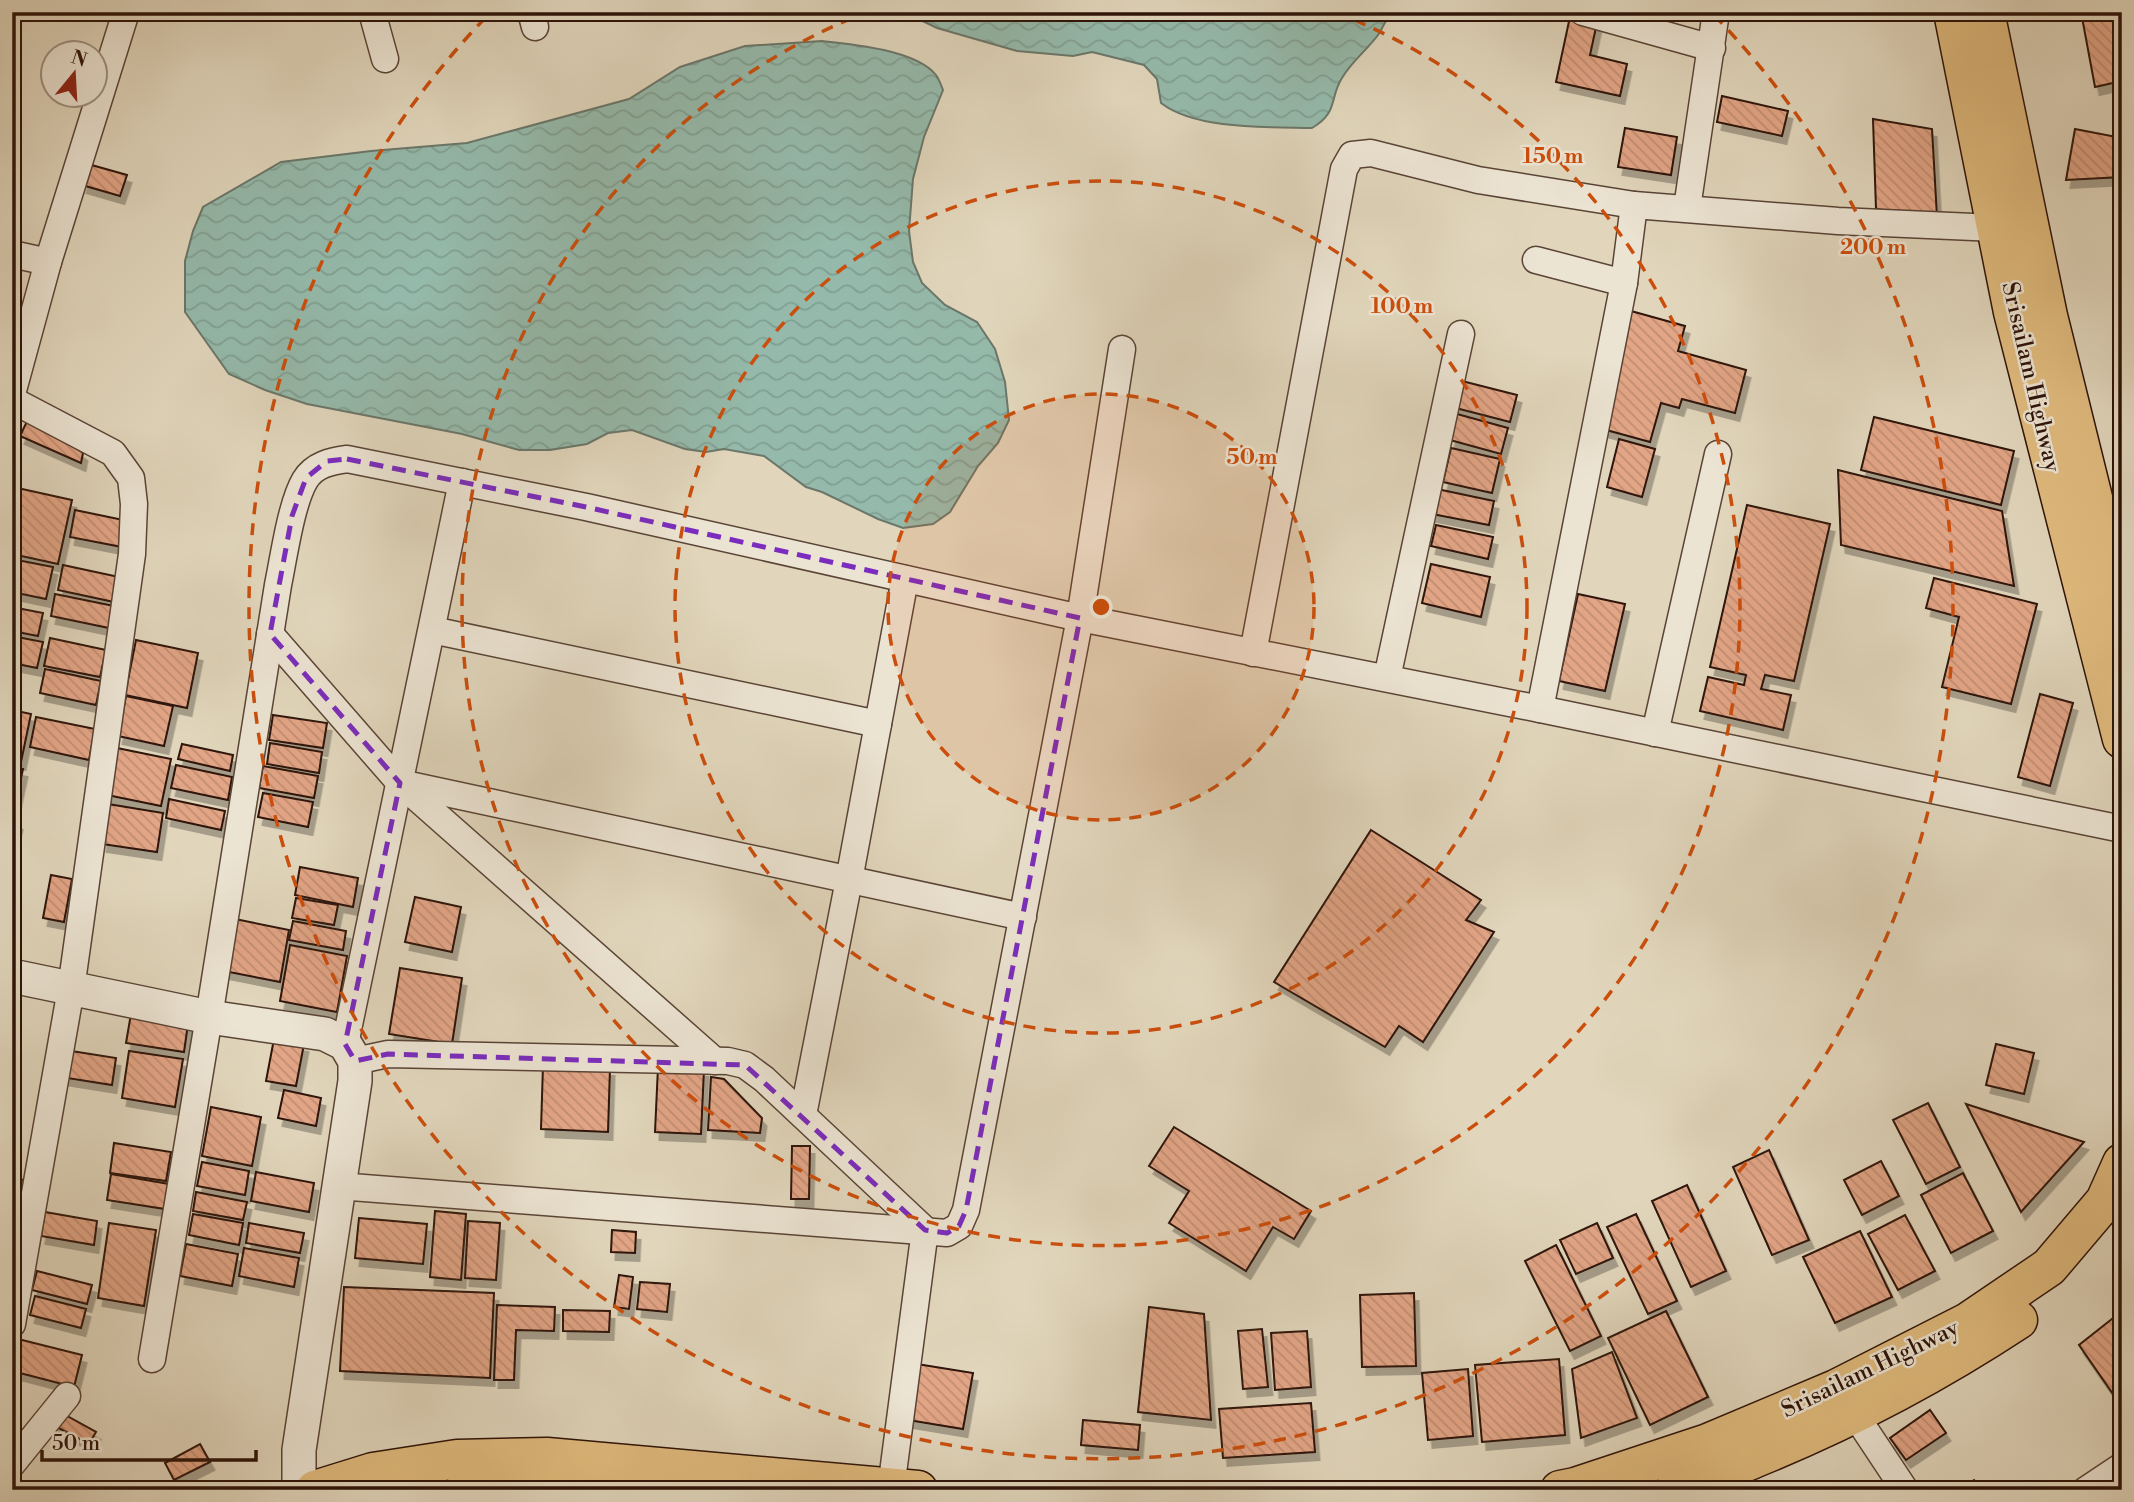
<svg xmlns="http://www.w3.org/2000/svg" width="2134" height="1502" font-family="'Libre Bodoni',serif">
	<style>
		.water { fill: url(#water-waves); stroke: #6b776a; stroke-width: 2 }
		.building { fill: url(#building-back-hatch); stroke: #2d1309; stroke-width: 2; filter: url(#shadow) }
		.lines { fill: none; stroke-linecap: round; stroke-linejoin: round }
		.minor-casing { stroke: #5a4436; stroke-width: 29 }
		.tertiary-casing { stroke: #5a4436; stroke-width: 36 }
		.trunk-casing { stroke: #2d1309; stroke-width: 41 }
		.minor { stroke: #ece4d3; stroke-width: 26 }
		.tertiary { stroke: #ece4d3; stroke-width: 33 }
		.trunk { stroke: #e0bb7e; stroke-width: 38 }
		.marked { fill: none; stroke: #7b2cbf; stroke-width: 5; stroke-dasharray: 14 9; stroke-linejoin: round }
		.ring { fill: none; stroke: #cc4e0c; stroke-width: 3.5; stroke-dasharray: 12 9 }
		.labels { text-anchor: middle; dominant-baseline: central; stroke-width: 5; stroke-linejoin: round; paint-order: stroke }
		.street-label { font-size: 23px; fill: #2d1309; stroke: #ece4d3 }
		.centre { fill: #cc4e0c; stroke: #ece4d3; stroke-width: 3.5 }
		.ring-label { font-size: 21px; text-anchor: middle; font-weight: bold; fill: #cc4e0c; stroke: #ece4d3; stroke-width: 5; stroke-linejoin: round; paint-order: stroke }
	</style>
	<defs>
		<pattern id="water-waves" width="16" height="10" patternUnits="userSpaceOnUse" patternTransform="scale(1.75)"><rect width="16" height="10" fill="#95baab"/><path d="M0 5q4-4 8 0t8 0" fill="none" stroke="#819f92"/></pattern>
		<pattern id="building-back-hatch" width="6" height="6" patternUnits="userSpaceOnUse" patternTransform="scale(1.75)"><rect width="6" height="6" fill="#e2a586"/><path d="M-1 5l2 2M0 0l6 6M5-1l2 2" fill="none" stroke="#c28d72"/></pattern>
		<filter id="shadow"><feDropShadow dx="4.5" dy="8" stdDeviation="0" flood-color="#0004"/></filter>
	</defs>
	<rect width="100%" height="100%" fill="#e1d6bc"/>
	<filter id="stains"><feTurbulence type="fractalNoise" baseFrequency=".00286" numOctaves="4"/><feColorMatrix values="0 0 0 0 .2 0 0 0 0 .09 0 0 0 0 .02 0 0 0 .5 -.17"/></filter>
	<radialGradient id="worn" r=".72"><stop offset=".6" stop-color="#630" stop-opacity="0"/><stop offset="1" stop-color="#630" stop-opacity=".3"/></radialGradient>
	<g class="water">
		<path d="M 904,12 L 1392,12 C 1385,20 1383,28 1378,35 C 1367,50 1351,62 1342,78 C 1329,98 1339,112 1312,128 C 1268,127 1196,130 1161,103 L 1157,79 L 1144,65 L 1092,52 L 1073,56 L 1017,51 L 937,28 Z"/>
		<path d="M 822,41 C 852,44 916,50 936,75 C 939,79 941,85 943,90 L 924,137 L 913,179 L 909,231 L 913,262 L 922,283 L 945,305 L 977,322 L 995,349 L 1005,382 L 1009,420 L 998,443 L 978,466 L 950,512 L 933,524 L 903,528 L 878,519 L 822,492 L 806,487 L 764,456 L 724,449 L 706,452 L 685,449 L 632,430 L 608,433 L 587,444 L 550,450 L 519,450 L 462,434 L 307,404 L 265,390 L 229,374 L 185,312 L 185,261 L 193,231 L 203,207 L 281,162 L 371,151 L 467,143 L 629,99 L 680,67 L 745,46 Z"/>
	</g>
	<g class="building">
		<polygon points="1571,12 1598,18 1590,55 1627,64 1620,96 1556,82"/>
		<polygon points="2081,12 2122,12 2122,81 2095,87"/>
		<polygon points="1722,96 1788,111 1782,136 1717,122"/>
		<polygon points="1873,119 1932,129 1937,217 1876,209"/>
		<polygon points="1625,128 1677,137 1671,175 1618,167"/>
		<polygon points="2075,129 2122,138 2122,177 2066,180"/>
		<polygon points="88,164 127,175 120,196 82,185"/>
		<polygon points="1631,311 1685,326 1678,351 1746,370 1735,413 1682,399 1679,408 1661,403 1650,442 1599,428"/>
		<polygon points="1454,379 1517,395 1510,422 1448,406"/>
		<polygon points="2118,384 2122,384 2122,438 2120,438"/>
		<polygon points="1457,414 1508,428 1501,454 1450,440"/>
		<polygon points="30,415 83,453 81,463 20,436"/>
		<polygon points="1874,417 2014,451 2001,505 1861,470"/>
		<polygon points="1619,439 1655,449 1642,497 1607,487"/>
		<polygon points="1451,448 1500,459 1492,493 1443,482"/>
		<polygon points="1838,470 2002,511 2014,586 1841,545"/>
		<polygon points="13,487 72,500 58,564 12,554"/>
		<polygon points="1437,489 1494,501 1489,525 1432,514"/>
		<polygon points="1747,505 1830,524 1794,681 1765,675 1761,689 1791,695 1783,730 1700,711 1708,677 1744,685 1746,675 1710,667"/>
		<polygon points="75,510 128,521 122,547 70,537"/>
		<polygon points="1436,525 1493,537 1488,559 1431,546"/>
		<polygon points="12,559 53,567 46,599 12,592"/>
		<polygon points="1431,564 1490,577 1481,617 1422,603"/>
		<polygon points="63,565 119,577 114,602 58,590"/>
		<polygon points="1934,578 2037,604 2011,704 1942,687 1959,617 1926,608"/>
		<polygon points="55,594 114,606 109,628 51,616"/>
		<polygon points="1578,594 1625,604 1605,691 1559,681"/>
		<polygon points="12,607 43,613 38,636 12,631"/>
		<polygon points="12,636 43,642 37,668 12,663"/>
		<polygon points="50,638 106,650 100,677 44,666"/>
		<polygon points="136,640 198,653 187,708 125,695"/>
		<polygon points="45,669 101,681 96,705 40,693"/>
		<polygon points="2040,694 2073,703 2050,786 2018,777"/>
		<polygon points="126,696 173,706 164,746 118,736"/>
		<polygon points="12,710 31,714 21,762 12,760"/>
		<polygon points="273,715 327,723 323,748 269,740"/>
		<polygon points="36,717 95,729 89,760 30,747"/>
		<polygon points="270,743 322,752 319,773 267,764"/>
		<polygon points="182,744 233,755 230,771 178,759"/>
		<polygon points="117,748 171,759 161,806 107,795"/>
		<polygon points="176,765 232,777 228,800 171,788"/>
		<polygon points="263,766 318,776 314,798 259,788"/>
		<polygon points="12,767 23,769 13,815 12,815"/>
		<polygon points="263,793 313,802 308,827 258,817"/>
		<polygon points="169,799 225,811 221,830 166,818"/>
		<polygon points="108,804 163,813 157,852 102,844"/>
		<polygon points="12,820 18,822 12,850"/>
		<polygon points="1371,830 1481,900 1466,920 1494,932 1423,1042 1399,1026 1385,1047 1274,982"/>
		<polygon points="300,867 358,878 353,907 295,895"/>
		<polygon points="51,875 72,879 64,922 43,918"/>
		<polygon points="415,897 461,907 452,952 405,942"/>
		<polygon points="296,898 338,905 334,925 292,918"/>
		<polygon points="235,919 289,930 280,982 224,971"/>
		<polygon points="293,921 346,931 343,950 289,940"/>
		<polygon points="290,945 347,956 337,1012 280,1001"/>
		<polygon points="400,968 462,978 452,1044 389,1034"/>
		<polygon points="132,1008 189,1017 184,1052 126,1043"/>
		<polygon points="274,1039 304,1044 296,1086 266,1081"/>
		<polygon points="1996,1044 2034,1053 2024,1094 1986,1085"/>
		<polygon points="65,1050 116,1058 112,1085 61,1077"/>
		<polygon points="129,1051 183,1059 175,1107 122,1098"/>
		<polygon points="543,1065 610,1068 608,1132 541,1129"/>
		<polygon points="658,1067 704,1069 701,1134 655,1132"/>
		<polygon points="711,1077 724,1079 762,1118 760,1133 708,1130"/>
		<polygon points="284,1090 321,1098 316,1126 278,1118"/>
		<polygon points="1928,1103 1960,1167 1926,1184 1893,1120"/>
		<polygon points="1966,1104 2084,1142 2021,1212"/>
		<polygon points="211,1107 261,1117 252,1166 202,1156"/>
		<polygon points="1174,1127 1311,1211 1294,1239 1273,1227 1246,1271 1169,1223 1189,1191 1149,1166"/>
		<polygon points="114,1143 171,1152 166,1181 110,1173"/>
		<polygon points="792,1146 810,1146 809,1199 791,1199"/>
		<polygon points="1769,1150 1809,1240 1772,1255 1733,1167"/>
		<polygon points="1881,1161 1899,1196 1862,1215 1844,1180"/>
		<polygon points="202,1162 249,1171 245,1195 197,1186"/>
		<polygon points="256,1172 314,1183 309,1212 251,1201"/>
		<polygon points="1963,1173 1993,1231 1951,1253 1921,1195"/>
		<polygon points="111,1174 169,1184 165,1209 107,1200"/>
		<polygon points="12,1178 24,1180 19,1209 12,1208"/>
		<polygon points="1687,1185 1726,1271 1691,1287 1652,1201"/>
		<polygon points="196,1192 247,1202 243,1220 193,1211"/>
		<polygon points="435,1211 466,1214 461,1280 430,1277"/>
		<polygon points="45,1212 97,1221 94,1245 41,1236"/>
		<polygon points="193,1214 243,1223 239,1245 189,1235"/>
		<polygon points="1636,1214 1677,1301 1648,1314 1607,1227"/>
		<polygon points="1905,1215 1935,1271 1898,1290 1868,1234"/>
		<polygon points="359,1218 427,1224 423,1264 355,1258"/>
		<polygon points="468,1221 500,1223 496,1280 465,1278"/>
		<polygon points="109,1223 156,1230 144,1306 98,1298"/>
		<polygon points="249,1223 304,1233 300,1253 246,1243"/>
		<polygon points="1597,1223 1613,1258 1576,1274 1560,1240"/>
		<polygon points="612,1230 636,1232 635,1253 611,1252"/>
		<polygon points="1860,1231 1892,1297 1835,1323 1803,1257"/>
		<polygon points="186,1244 238,1254 232,1286 180,1276"/>
		<polygon points="1556,1245 1601,1336 1570,1351 1525,1261"/>
		<polygon points="244,1248 299,1258 294,1287 239,1276"/>
		<polygon points="37,1271 92,1285 87,1304 32,1290"/>
		<polygon points="619,1275 633,1277 629,1309 614,1307"/>
		<polygon points="640,1282 670,1284 667,1312 637,1309"/>
		<polygon points="344,1287 494,1293 490,1378 340,1371"/>
		<polygon points="1414,1293 1416,1366 1362,1367 1360,1295"/>
		<polygon points="35,1296 86,1309 81,1328 30,1315"/>
		<polygon points="497,1305 555,1307 554,1331 516,1330 514,1380 494,1380"/>
		<polygon points="1149,1307 1204,1314 1211,1420 1138,1412"/>
		<polygon points="563,1310 610,1311 609,1332 563,1331"/>
		<polygon points="1666,1311 1708,1397 1650,1425 1608,1338"/>
		<polygon points="2122,1311 2122,1407 2079,1345"/>
		<polygon points="1262,1329 1268,1387 1243,1389 1238,1331"/>
		<polygon points="1307,1331 1311,1387 1275,1390 1271,1333"/>
		<polygon points="18,1339 82,1355 74,1387 12,1371"/>
		<polygon points="1612,1352 1637,1418 1581,1438 1572,1369"/>
		<polygon points="1559,1359 1565,1435 1482,1442 1475,1365"/>
		<polygon points="917,1364 973,1373 963,1429 908,1420"/>
		<polygon points="1468,1369 1473,1436 1428,1440 1422,1373"/>
		<polygon points="1311,1403 1315,1452 1223,1458 1219,1409"/>
		<polygon points="1930,1410 1946,1433 1906,1460 1890,1438"/>
		<polygon points="60,1412 96,1432 89,1444 53,1425"/>
		<polygon points="1083,1420 1140,1425 1138,1450 1081,1445"/>
		<polygon points="200,1444 210,1462 174,1480 165,1463"/>
		<polygon points="1974,1480 1981,1490 1959,1490"/>
	</g>
	<g class="lines">
		<defs>
			<g id="minor">
				<polyline points="372,12 385,59"/>
				<polyline points="531,12 535,27"/>
				<polyline points="1583,12 1712,48"/>
				<polyline points="1687,208 1716,12"/>
				<polyline points="12,254 48,262"/>
				<polyline points="1536,260 1624,283"/>
				<polyline points="12,394 48,262 126,12"/>
				<polyline points="12,400 113,453 131,478 134,504 132,554 71,989 12,1324"/>
				<polyline points="432,630 878,724"/>
				<polyline points="270,634 400,783 715,1061"/>
				<polyline points="1253,653 1344,169 1352,155 1371,153 1478,180 1634,205"/>
				<polyline points="1387,678 1461,334"/>
				<polyline points="1540,709 1624,283 1634,205 1838,221 1996,228"/>
				<polyline points="1655,733 1718,454"/>
				<polyline points="400,783 1023,917"/>
				<polyline points="345,1044 462,482"/>
				<polyline points="355,1061 388,1054 728,1061 745,1065 764,1079 925,1230 891,1488"/>
				<polyline points="803,1115 849,880 905,579"/>
				<polyline points="338,1186 947,1233 959,1226 966,1210 1080,618 1122,349"/>
				<path d="M 152,1359 L 209,1017 L 278,585 C 284,556 291,504 305,480 C 314,465 331,461 347,459 L 586,507 L 1080,618 L 1540,709 L 2122,829"/>
				<polyline points="1846,1401 1905,1490"/>
				<polyline points="12,1464 67,1396"/>
				<polyline points="2086,1490 2122,1466"/>
			</g>
			<polyline id="tertiary" points="12,976 209,1017 325,1034 345,1044 355,1061 355,1081 299,1450 299,1490"/>
			<g id="trunk">
				<polyline points="1953,12 2013,312 2122,739"/>
				<polyline points="1985,12 2048,316 2122,615"/>
				<polyline points="315,1490 373,1472 457,1459 547,1457 918,1490"/>
				<polyline points="464,1490 591,1486 617,1488"/>
				<polyline points="1560,1490 1575,1487 1708,1443 1836,1389 1968,1322 2049,1267 2105,1201 2122,1163"/>
				<path d="M 1674,1490 C 1703,1482 1730,1469 1758,1457 C 1849,1420 1936,1374 2018,1320"/>
			</g>
		</defs>
		<use href="#minor" class="minor-casing"/>
		<use href="#tertiary" class="tertiary-casing"/>
		<use href="#trunk" class="trunk-casing"/>
		<use href="#minor" class="minor"/>
		<use href="#tertiary" class="tertiary"/>
		<use href="#trunk" class="trunk"/>
	</g>
	<path class="marked" d="M 347,459 L 586,507 L 1080,618 L 966,1210 L 959,1226 L 947,1233 L 925,1230 L 745,1065 L 388,1054 L 355,1061 L 345,1044 L 400,783 L 270,634 L 292,516 L 306,478 L 327,461 Z"/>
	<circle cx="1101" cy="607" r="213" fill="#cc4e0c" fill-opacity=".12"/>
	<g class="ring">
		<circle cx="1101" cy="607" r="213"/>
		<circle cx="1101" cy="607" r="426"/>
		<path d="M1335 12A639 639 0 1 1 867 12"/>
		<path d="M1714 15A852 852 0 1 1 488 15"/>
	</g>
	<g class="labels">
		<g class="street-label">
			<text transform="translate(2031 377) rotate(77)">Srisailam Highway</text>
			<text transform="translate(1870 1369) rotate(-26)">Srisailam Highway</text>
		</g>
	</g>
	<circle cx="1101" cy="607" r="10" class="centre"/>
	<g class="ring-label">
		<text x="1553" y="163">150 m</text>
		<text x="1873" y="254">200 m</text>
		<text x="1402" y="313">100 m</text>
		<text x="1252" y="464">50 m</text>
	</g>
	<rect width="2134" height="1502" fill="none" stroke="#e1d6bc" stroke-width="42"/>
	<rect x="14" y="14" width="2106" height="1474" fill="none" stroke="#2d1309" stroke-width="3.5"/>
	<rect x="21" y="21" width="2092" height="1460" fill="none" stroke="#2d1309" stroke-width="2"/>
	<g transform="translate(74 74) rotate(18)"><circle r="33" fill="#ece4d3" stroke="#a09082" stroke-width="2"/>
	<path d="M0-5L12 26L0 18L-12 26Z" fill="#8f2418"/>
	<text y="-10" font-size="19" font-weight="bold" text-anchor="middle" fill="#2d1309">N</text>
	</g>
	<path d="M42 1450v10h214v-10" fill="none" stroke="#2d1309" stroke-width="3.5"/>
	<text x="52" y="1450" font-size="21" fill="#2d1309" stroke="#ece4d3" stroke-width="5" paint-order="stroke">50 m</text>
	<rect width="100%" height="100%" filter="url(#stains)"/>
	<rect width="100%" height="100%" fill="url(#worn)"/>
</svg>
